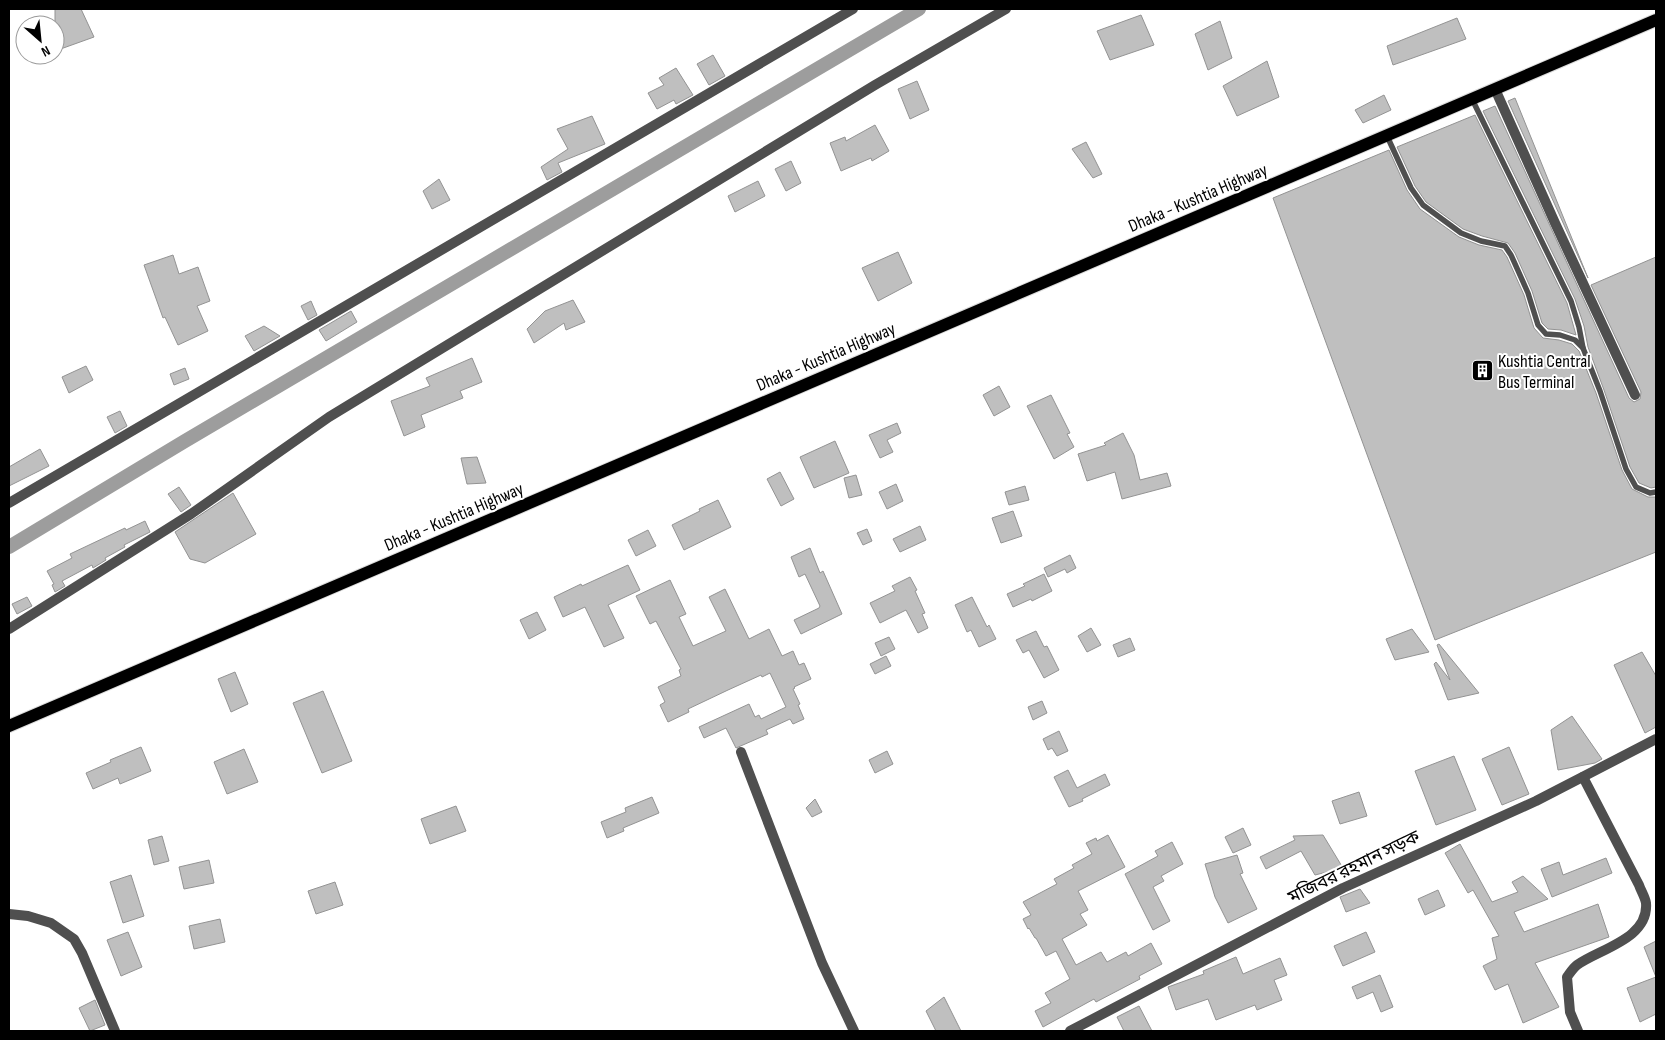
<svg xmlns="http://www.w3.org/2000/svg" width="1665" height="1040" font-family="'Sofia Sans Condensed','Noto Sans Bengali',sans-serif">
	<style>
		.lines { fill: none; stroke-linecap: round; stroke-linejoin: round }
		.canal { stroke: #9d9d9d; stroke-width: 14 }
		.building { fill: #bfbfbf; stroke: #939393 }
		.primary-casing { stroke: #dbdbdb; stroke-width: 14 }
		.lane { stroke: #4f4f4f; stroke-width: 5.5 }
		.street { stroke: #4f4f4f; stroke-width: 10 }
		.primary { stroke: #000; stroke-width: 12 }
		.labels { text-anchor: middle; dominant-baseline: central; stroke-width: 4; stroke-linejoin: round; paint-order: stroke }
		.street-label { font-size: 18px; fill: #000; stroke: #fff }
		.poi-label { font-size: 18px; fill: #000; stroke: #fff; text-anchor: start }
	</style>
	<rect width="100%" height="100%" fill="#fff"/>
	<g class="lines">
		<polyline class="canal" points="9,547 185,441 919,9"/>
	</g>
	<g class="building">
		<polygon points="55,9 81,9 94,37 55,51"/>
		<polygon points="1141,15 1154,45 1110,60 1097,31"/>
		<polygon points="1457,18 1466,39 1393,65 1387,46"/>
		<polygon points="1220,21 1232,58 1208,70 1195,34"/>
		<polygon points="713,55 725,76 709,85 697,64"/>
		<polygon points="1267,61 1279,97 1237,116 1223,86"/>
		<polygon points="676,68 693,95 676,104 674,100 657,109 648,93 664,85 659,78"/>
		<polygon points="917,81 929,110 910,119 898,89"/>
		<polygon points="1384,95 1391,110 1363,123 1355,110"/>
		<polygon points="1515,98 1588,278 1508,101"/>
		<polygon points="1495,106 1629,398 1634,402 1640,399 1641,392 1591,285 1656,257 1656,487 1651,488 1639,483 1630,467 1604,390 1588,347 1584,326 1575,299 1483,111"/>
		<polygon points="1475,115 1567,303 1576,335 1561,330 1548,329 1542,323 1532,291 1515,253 1508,243 1482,236 1463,229 1426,202 1415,186 1397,147"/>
		<polygon points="592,116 605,144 558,163 562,172 547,180 541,167 568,149 557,129"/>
		<polygon points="875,125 889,151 872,161 871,158 841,171 830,143 845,137 846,141"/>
		<polygon points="1086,142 1102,174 1093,178 1072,149"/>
		<polygon points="1389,150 1407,190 1420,209 1459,237 1479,245 1502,250 1507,257 1524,295 1534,328 1543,338 1559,340 1572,344 1579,351 1596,393 1622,470 1632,489 1648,497 1656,497 1656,552 1435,640 1273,198"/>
		<polygon points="791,161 801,183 786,191 775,169"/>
		<polygon points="439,179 450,200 432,209 423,191"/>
		<polygon points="758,181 765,196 735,212 728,196"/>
		<polygon points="898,252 912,283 878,301 862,268"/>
		<polygon points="173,255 179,274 198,267 210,301 197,306 208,331 178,345 165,317 163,318 144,265"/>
		<polygon points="573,300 585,322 566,330 564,323 534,343 527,329 545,311"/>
		<polygon points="311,301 317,315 308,320 301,306"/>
		<polygon points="351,311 357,322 326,341 319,330"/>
		<polygon points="264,326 280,336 254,351 245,336"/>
		<polygon points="472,358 482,382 460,391 463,398 421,415 425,427 404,436 391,401 430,386 426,378"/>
		<polygon points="86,366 93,380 69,393 62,377"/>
		<polygon points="185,368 189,379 174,385 170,374"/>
		<polygon points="999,386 1010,407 994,416 983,395"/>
		<polygon points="1051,395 1070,433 1067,434 1074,447 1054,459 1027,406"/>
		<polygon points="120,411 127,426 115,433 107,417"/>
		<polygon points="897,423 901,433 887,440 893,452 880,458 869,435"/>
		<polygon points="1123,433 1134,455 1140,480 1167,473 1171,486 1122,499 1115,472 1087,481 1078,454 1106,445 1104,443"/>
		<polygon points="835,441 849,473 814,488 800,457"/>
		<polygon points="40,449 49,466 9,486 9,467"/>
		<polygon points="477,457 486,483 467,484 461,458"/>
		<polygon points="780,472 794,499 781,506 767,479"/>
		<polygon points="856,475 862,495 849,498 844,478"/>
		<polygon points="896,484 903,501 887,509 879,492"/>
		<polygon points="1025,486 1029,500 1009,505 1005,492"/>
		<polygon points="179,487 191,505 181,512 168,494"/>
		<polygon points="233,493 256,534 205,563 190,559 175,532"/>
		<polygon points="718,500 731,527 684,550 672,525 700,511 699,509"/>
		<polygon points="1013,511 1022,536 1001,543 992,518"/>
		<polygon points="145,521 150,532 124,545 125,547 105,558 106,560 93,568 92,565 62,581 65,586 55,592 52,585 54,584 47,571 72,558 70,554 125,528 126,530"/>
		<polygon points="920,526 926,540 900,552 893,539"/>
		<polygon points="867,529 872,541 863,545 857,533"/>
		<polygon points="648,530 656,546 636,556 628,540"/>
		<polygon points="810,548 820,573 823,571 842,614 801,634 794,620 819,608 820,606 805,574 799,577 791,557"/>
		<polygon points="1070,555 1076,568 1067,573 1065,569 1048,577 1044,568"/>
		<polygon points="628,565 640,590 608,605 624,638 604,647 585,607 563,617 554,597 581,584 582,586"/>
		<polygon points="1044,574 1052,591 1032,601 1031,599 1013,607 1007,594 1025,586 1023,584"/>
		<polygon points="910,577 917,590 915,591 925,613 922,614 928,628 918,633 906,610 880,623 870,603 895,591 892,586"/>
		<polygon points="670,580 686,614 679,617 693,646 726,631 709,597 725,589 749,639 769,629 782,656 793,651 799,665 804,663 811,679 794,687 795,688 793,689 800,704 798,705 804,719 793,724 790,719 766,730 768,734 736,748 726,728 704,738 699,727 749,704 755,717 759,715 761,719 786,707 770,673 762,677 761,675 728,690 688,709 689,712 668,722 660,705 665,702 658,687 681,676 679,670 681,669 656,621 650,624 636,596"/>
		<polygon points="27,597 32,606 17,614 12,604"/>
		<polygon points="972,597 987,627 989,625 996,639 979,647 971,630 967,632 955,605"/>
		<polygon points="537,612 546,630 529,639 520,620"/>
		<polygon points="1091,628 1101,645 1087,652 1078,636"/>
		<polygon points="1412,629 1429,652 1395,660 1386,639"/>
		<polygon points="1036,631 1044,647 1047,646 1059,670 1044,678 1029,650 1023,653 1016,640"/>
		<polygon points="889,637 895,649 881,656 875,643"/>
		<polygon points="1130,638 1135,650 1118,657 1113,645"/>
		<polygon points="1439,644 1479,693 1448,700 1434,664 1436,662 1450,680 1437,645"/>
		<polygon points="1642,652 1656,676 1656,727 1645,733 1614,665"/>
		<polygon points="886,656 891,666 875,674 870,664"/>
		<polygon points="235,672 248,704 231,712 218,679"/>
		<polygon points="323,691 352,761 322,773 293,703"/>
		<polygon points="1042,701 1047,713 1033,720 1028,707"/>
		<polygon points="1572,716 1602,759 1595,763 1558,770 1551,730"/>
		<polygon points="1059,731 1068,751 1057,756 1052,748 1048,750 1043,739"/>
		<polygon points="141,747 151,771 120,784 118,778 93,789 86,773 111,762 110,760"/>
		<polygon points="1509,747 1529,794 1502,805 1482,759"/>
		<polygon points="244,749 258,782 227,794 214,762"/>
		<polygon points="887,751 893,764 875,773 869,760"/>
		<polygon points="1454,756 1476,810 1436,825 1415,771"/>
		<polygon points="1068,770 1077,788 1105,774 1110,785 1082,799 1083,801 1069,807 1054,777"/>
		<polygon points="1359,792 1367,816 1340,824 1332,801"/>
		<polygon points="652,797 659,813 623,828 624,831 607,838 601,822 626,812 625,808"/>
		<polygon points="815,799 822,812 812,817 806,808"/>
		<polygon points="456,806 466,831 430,844 421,819"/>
		<polygon points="1243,828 1251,845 1233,853 1225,837"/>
		<polygon points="1108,835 1125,867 1078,891 1088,910 1080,914 1087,925 1062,939 1076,965 1101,952 1107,962 1126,952 1128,956 1151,943 1162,964 1139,976 1140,979 1096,1002 1094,999 1043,1027 1035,1011 1051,1003 1045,993 1070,979 1056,951 1046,956 1036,938 1035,938 1029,928 1028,929 1023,919 1031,915 1023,902 1057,884 1054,879 1074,868 1072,865 1092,854 1086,843 1096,838 1097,841"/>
		<polygon points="1323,835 1343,868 1315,875 1301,851 1266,869 1260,857 1295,840 1293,836"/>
		<polygon points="162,836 169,861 154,865 148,840"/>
		<polygon points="1172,842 1183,864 1161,876 1164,881 1153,887 1170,921 1153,930 1125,874 1158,856 1155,851"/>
		<polygon points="1460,844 1492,902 1518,892 1512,882 1523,876 1548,899 1514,912 1524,932 1598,904 1609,937 1535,963 1559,1007 1523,1023 1508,984 1495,990 1483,966 1497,959 1492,938 1499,936 1473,890 1468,893 1445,853"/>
		<polygon points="1237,855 1243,873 1240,874 1257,909 1228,923 1215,897 1205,864"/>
		<polygon points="1606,858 1612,873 1552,897 1541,869 1559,862 1563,875"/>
		<polygon points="209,860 214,883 184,889 179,867"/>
		<polygon points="131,875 144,916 123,923 110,882"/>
		<polygon points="335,882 343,905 316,914 308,891"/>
		<polygon points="1360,889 1370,903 1346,912 1340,897"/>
		<polygon points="1438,890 1445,906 1425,915 1418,899"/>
		<polygon points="220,919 225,942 194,949 189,926"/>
		<polygon points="128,932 142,967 121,976 107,940"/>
		<polygon points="1366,932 1375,952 1343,966 1334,946"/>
		<polygon points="1656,941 1656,977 1644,947"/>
		<polygon points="1236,957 1243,974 1280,958 1287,975 1274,980 1282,1000 1257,1010 1255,1005 1216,1020 1208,999 1176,1010 1168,987 1204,974 1203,971"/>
		<polygon points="1380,975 1393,1007 1381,1012 1373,992 1357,999 1352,987"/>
		<polygon points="1656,977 1656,1014 1640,1022 1627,988"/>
		<polygon points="944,997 961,1031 936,1031 926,1011"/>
		<polygon points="95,1000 105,1025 90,1031 79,1008"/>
		<polygon points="1139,1006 1152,1031 1124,1031 1117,1017"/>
	</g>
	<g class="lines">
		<defs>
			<polyline id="primary" points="9,726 1656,20"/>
		</defs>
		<use href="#primary" class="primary-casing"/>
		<g class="lane">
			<polyline points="1472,99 1571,301 1579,327 1583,348"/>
			<polyline points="1387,136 1411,188 1423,205 1461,233 1481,241 1505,246 1511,255 1528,293 1538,325 1546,334 1560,335 1575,340 1583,348 1600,391 1626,469 1636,487 1650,493 1656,492"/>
		</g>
		<g class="street">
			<polyline points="1495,89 1555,223 1635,395"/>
			<polyline points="9,503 853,9"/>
			<polyline points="9,629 191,514 329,417 875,85 1006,9"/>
			<polyline points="741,752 822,963 854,1031"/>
			<polyline points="9,914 28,916 51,923 74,939 82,953 115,1031"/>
			<polyline points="1070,1031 1343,888 1536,801 1656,739"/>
			<path d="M 1578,1031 L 1570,1012 L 1567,977 C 1570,973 1573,968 1577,965 C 1599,949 1649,939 1646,903 C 1645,897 1641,891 1639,885 L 1583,777"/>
		</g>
		<use href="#primary" class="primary"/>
	</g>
	<defs>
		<symbol id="building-square" viewBox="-11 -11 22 22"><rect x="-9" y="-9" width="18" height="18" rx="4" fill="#000" stroke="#fff"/><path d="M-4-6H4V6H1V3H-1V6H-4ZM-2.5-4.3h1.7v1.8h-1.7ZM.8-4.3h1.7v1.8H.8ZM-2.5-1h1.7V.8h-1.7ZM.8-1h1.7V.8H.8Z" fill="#fff"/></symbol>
	</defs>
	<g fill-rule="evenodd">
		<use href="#building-square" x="1470" y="358" width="25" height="25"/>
	</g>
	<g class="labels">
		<g class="street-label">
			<text transform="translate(1198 198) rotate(-23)">Dhaka - Kushtia Highway</text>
			<text transform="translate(826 357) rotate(-23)">Dhaka - Kushtia Highway</text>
			<text transform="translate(454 517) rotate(-23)">Dhaka - Kushtia Highway</text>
			<text transform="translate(1354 867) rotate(-26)">মজিবর রহমান সড়ক</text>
		</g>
		<g class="poi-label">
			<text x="1498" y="361">Kushtia Central<tspan x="1498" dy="21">Bus Terminal</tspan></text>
		</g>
	</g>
	<rect width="1665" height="1040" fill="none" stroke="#000000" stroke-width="20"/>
	<g transform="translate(40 40) rotate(153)"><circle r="24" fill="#ffffff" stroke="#999999"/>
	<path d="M0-4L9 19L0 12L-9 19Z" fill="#000000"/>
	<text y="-8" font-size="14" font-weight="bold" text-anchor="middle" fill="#000000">N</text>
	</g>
</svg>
